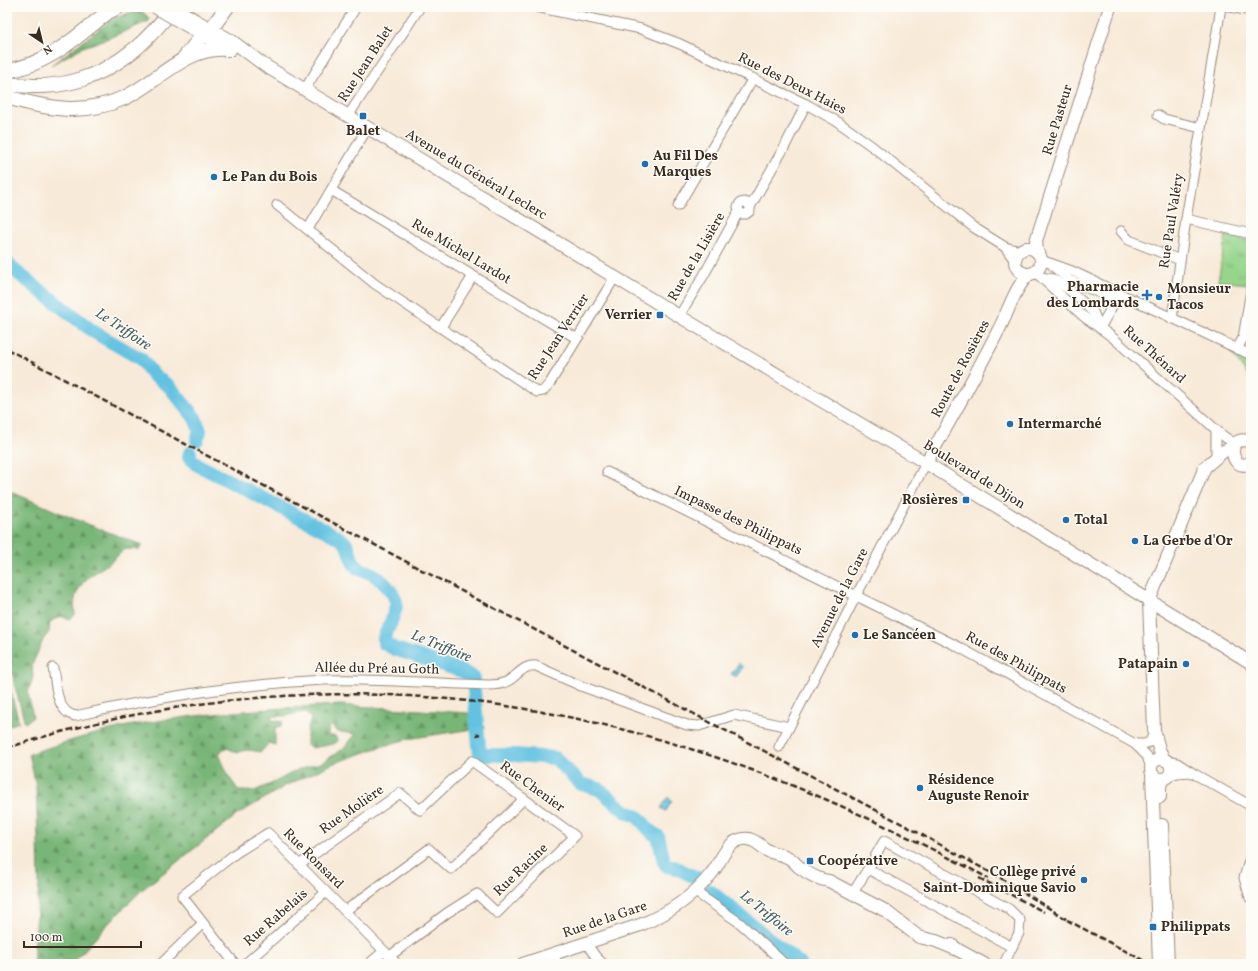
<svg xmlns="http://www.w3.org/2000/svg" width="1258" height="971" font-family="Vollkorn,serif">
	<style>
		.grass { fill: url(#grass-tufts); stroke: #688054 }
		.forest { fill: url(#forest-firs); stroke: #5a704a; fill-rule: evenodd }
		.park { fill: #96d58b; stroke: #688054 }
		.water { fill: url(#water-rules); stroke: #4f7680 }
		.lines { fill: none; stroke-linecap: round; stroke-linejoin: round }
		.river { stroke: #63c2e1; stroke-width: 14 }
		.street-casing { stroke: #9a8a7b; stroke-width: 11 }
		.secondary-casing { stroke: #9a8a7b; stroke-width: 14 }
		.primary-casing { stroke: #9a8a7b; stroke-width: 16 }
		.street { stroke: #fff; stroke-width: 9 }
		.secondary { stroke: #fff; stroke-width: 12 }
		.primary { stroke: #fff; stroke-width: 14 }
		.rail { stroke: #3b2a1e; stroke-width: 2.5; stroke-dasharray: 6 3; stroke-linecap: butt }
		.secondary-bridge-casing { stroke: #9a8a7b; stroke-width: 14; stroke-linecap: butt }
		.secondary-bridge { stroke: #fff; stroke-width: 12 }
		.poi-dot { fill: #1f6fb2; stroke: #fdfcf7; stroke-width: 1.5 }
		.labels { text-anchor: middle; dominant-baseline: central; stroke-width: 3; stroke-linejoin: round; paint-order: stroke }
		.street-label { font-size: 14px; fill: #3b2a1e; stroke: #fdfcf7 }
		.poi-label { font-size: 14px; font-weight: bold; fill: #3b2a1e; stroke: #fdfcf7; text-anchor: start }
		.water-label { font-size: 15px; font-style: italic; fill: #495f62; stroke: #fdfcf7 }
	</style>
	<defs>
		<pattern id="grass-tufts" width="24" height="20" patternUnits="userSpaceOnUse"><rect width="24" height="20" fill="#96d58b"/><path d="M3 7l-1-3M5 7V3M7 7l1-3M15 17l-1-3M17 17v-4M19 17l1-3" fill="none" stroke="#82b778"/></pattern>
		<pattern id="forest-firs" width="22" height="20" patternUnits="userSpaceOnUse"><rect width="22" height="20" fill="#78b677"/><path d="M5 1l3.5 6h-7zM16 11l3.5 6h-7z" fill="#649461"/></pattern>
		<pattern id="water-rules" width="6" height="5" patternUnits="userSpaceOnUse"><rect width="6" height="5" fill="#63c2e1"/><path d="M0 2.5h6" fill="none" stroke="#539eb6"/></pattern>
	</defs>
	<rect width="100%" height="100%" fill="#fdfcf7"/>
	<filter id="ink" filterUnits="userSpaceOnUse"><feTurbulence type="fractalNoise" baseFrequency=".025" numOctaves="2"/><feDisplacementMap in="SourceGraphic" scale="8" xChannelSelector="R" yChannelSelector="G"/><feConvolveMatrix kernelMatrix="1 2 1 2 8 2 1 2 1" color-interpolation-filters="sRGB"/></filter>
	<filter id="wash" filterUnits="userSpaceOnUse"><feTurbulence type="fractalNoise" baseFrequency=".012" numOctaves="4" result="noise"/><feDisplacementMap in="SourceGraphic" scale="16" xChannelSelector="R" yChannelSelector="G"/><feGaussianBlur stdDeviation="0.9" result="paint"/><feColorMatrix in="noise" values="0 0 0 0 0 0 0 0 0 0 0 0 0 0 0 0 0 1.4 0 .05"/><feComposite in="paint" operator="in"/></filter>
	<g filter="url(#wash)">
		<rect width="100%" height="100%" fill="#f8ead8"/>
		<polygon class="grass" points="1226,235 1251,241 1251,263 1248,284 1218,281"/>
		<g class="forest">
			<polygon points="131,12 143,12 149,18 149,21 109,38 83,47 51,65 113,19"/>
			<path d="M 7,490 L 72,518 L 142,545 L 139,550 L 128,549 L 123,550 C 104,574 69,576 75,615 L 70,619 L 60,616 L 50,622 L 49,632 L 43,640 L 32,665 L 33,677 L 28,693 L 33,717 L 25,723 L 14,683 L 7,635 Z"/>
			<polygon points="7,678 19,722 8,726 7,723"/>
			<path d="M 340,705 L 468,713 L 476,717 L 486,727 L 407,739 L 374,749 L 332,764 L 285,786 L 237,815 L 143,889 L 109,923 L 72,964 L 33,964 L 39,885 L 38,839 L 36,786 L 29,754 C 65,742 101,731 138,724 C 205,713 272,708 340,705 ZM 297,713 L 306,712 L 311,719 L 307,731 L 307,745 L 312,748 L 334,744 L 338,741 L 335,736 L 328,736 L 329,724 L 338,732 L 356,734 L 344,748 L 323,762 L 295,771 L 273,783 L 254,791 L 239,791 L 229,777 L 219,754 L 223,749 L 227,748 L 238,753 C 246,748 253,751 261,752 L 269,743 L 275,745 L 275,727 L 280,727 L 283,722 L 272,720 L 271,716 L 286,716 Z"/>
		</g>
		<polygon class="park" points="1231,352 1251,360 1251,380"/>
		<g class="water">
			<polygon points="739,663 743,667 736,677 731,674"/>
			<polygon points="668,797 672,801 666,811 661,808"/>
		</g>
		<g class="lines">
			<g class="river">
				<polyline points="7,263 15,271 94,332 141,359 153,375 169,386 195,418 200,431 197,440"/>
				<path d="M 190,453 L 189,457 L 196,464 L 338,537 C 341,539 345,542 347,545 C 350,552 351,559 355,565 C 359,571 366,570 371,573 C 380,578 398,595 396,606 C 394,617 388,628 384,638 L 384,643 L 395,649 L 462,671 L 471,676 L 473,679 L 479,746 L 480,754 L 482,755 L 514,755 L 555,758 L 581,784 L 599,789 L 625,811 L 638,817 L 652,833 L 658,836 L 664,862 L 667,866 L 674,867 L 697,878"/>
				<polyline points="710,891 800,964"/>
			</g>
		</g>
	</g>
	<g filter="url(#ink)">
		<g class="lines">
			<defs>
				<g id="street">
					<polyline points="536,7 641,29 680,44 806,104 838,122 873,147 973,227 1005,247 1020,251"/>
					<polyline points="1230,7 1251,11"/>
					<polyline points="305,89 356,7"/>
					<polyline points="1158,115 1164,119 1201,128"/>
					<polyline points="348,116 420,7"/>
					<polyline points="331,190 576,338"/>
					<polyline points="277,205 375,284 537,392 543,391 550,383 615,277"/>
					<polyline points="678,206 753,78"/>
					<polyline points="750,207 785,146 806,104"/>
					<polyline points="1186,219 1251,234"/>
					<polyline points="308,229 368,127"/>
					<polyline points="1121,231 1129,240 1180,260"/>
					<polyline points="1005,247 1015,261"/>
					<polyline points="1041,260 1072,271 1251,355"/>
					<polyline points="1053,266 1069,280 1107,296 1119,294"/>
					<polyline points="1035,272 1083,316 1111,336 1222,435 1235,444"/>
					<polyline points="1041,277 1053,279 1072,292 1093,312 1100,328"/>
					<polyline points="679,316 704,275 739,211 738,207 740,203 744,202 748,203 750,207 750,211 746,214 742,214 739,211"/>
					<polyline points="1172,319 1186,219 1221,7"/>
					<polyline points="441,327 473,276"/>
					<polyline points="1100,328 1119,294"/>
					<polyline points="1237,349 1243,338 1251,290"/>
					<polyline points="1216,430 1216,457"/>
					<polyline points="607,472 955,645 1135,744 1147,756 1151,768"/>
					<path d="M 53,668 C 56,684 56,712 75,716 C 157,697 240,684 324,680 C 379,678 433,684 488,685 C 493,685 500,685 506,682 C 517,677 523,664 536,666 L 581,686 L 687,725 L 699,726 L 734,715 L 789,727"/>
					<polyline points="1135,744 1144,744 1150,742 1152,737"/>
					<polyline points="779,747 856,596 926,463"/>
					<polyline points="1166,761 1177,763 1191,772 1251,806"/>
					<polyline points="1168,776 1177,773 1191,772"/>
					<polyline points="299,865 400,793 420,810 472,761 575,836 497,913 477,894 447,913 390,956"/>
					<polyline points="868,869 884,841 1009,909 1020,920 1019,933 1012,947"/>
					<polyline points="694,891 740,923 785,964"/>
					<polyline points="852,894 868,869 1012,947 1004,964"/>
					<polyline points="1250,898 1244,878 1251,854"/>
					<polyline points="345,911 429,849 451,869 524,799"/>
					<polyline points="586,943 596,957 603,964"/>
					<polyline points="552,954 558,964"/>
					<polyline points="161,964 203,923"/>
					<polyline points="235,964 182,896 236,853 268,833 397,964"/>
					<polyline points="245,964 326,892"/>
					<polyline points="369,964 384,951"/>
				</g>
				<g id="secondary">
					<polyline points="195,20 232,41 264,65 679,316 926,463 1251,663"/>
					<polyline points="195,30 230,50"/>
					<circle cx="1028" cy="261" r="13"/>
					<polyline points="1037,252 1036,241 1110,7"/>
					<path d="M 1251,442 C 1224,431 1230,476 1251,462"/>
					<path d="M 926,463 C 951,419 975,376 998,331 C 1008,313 1014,289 1028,275"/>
					<circle cx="1161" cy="769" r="10"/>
					<polyline points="1164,760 1159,749 1154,730 1149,601 1205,467 1224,451 1233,447"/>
					<polyline points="1152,774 1159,964"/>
					<polyline points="1160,797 1160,785 1163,779"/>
					<polyline points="1162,825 1168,964"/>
					<polyline points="952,945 958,950 984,964"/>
					<path d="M 523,964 L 640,925 C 667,914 693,897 711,874 C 719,865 723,851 732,844 C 737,840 743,838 749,839 C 756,841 760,845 765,849 C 771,854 780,853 787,857 C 792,859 795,863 799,867 C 807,873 819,880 829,881 L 884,910 L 919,937 L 936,941 L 958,950"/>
				</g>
				<g id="primary">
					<polyline points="184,58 203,35 211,29 227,7"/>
					<path d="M 7,71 C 49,64 76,37 108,12 L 118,7"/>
					<path d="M 7,84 C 57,91 96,81 135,49 C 150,37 162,21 175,7"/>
					<path d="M 7,97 C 48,109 83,116 124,98 C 158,82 187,45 227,49"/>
				</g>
			</defs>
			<use href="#street" class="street-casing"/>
			<use href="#secondary" class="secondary-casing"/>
			<use href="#primary" class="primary-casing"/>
			<use href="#street" class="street"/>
			<use href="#secondary" class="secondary"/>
			<use href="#primary" class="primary"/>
			<g class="rail">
				<polyline points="7,349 435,577 906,826 1004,880 1071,922"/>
				<polyline points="476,735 480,734"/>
				<path d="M 7,748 C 192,688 388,678 578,719 C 640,732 701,751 760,773 C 838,802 914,839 988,878"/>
				<polyline points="979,878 1044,912"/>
				<polyline points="1067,920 1150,964"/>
			</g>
			<defs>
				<g id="secondary-bridge">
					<polyline points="155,7 191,28"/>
					<polyline points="174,7 195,20"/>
				</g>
			</defs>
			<use href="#secondary-bridge" class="secondary-bridge-casing"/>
			<use href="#secondary-bridge" class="secondary-bridge"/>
		</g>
	</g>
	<g class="poi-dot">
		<rect x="359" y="112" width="8" height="8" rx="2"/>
		<circle cx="645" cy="164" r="4"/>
		<circle cx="214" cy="177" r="4"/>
		<path d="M1145 289h4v4h4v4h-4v4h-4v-4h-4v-4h4z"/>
		<circle cx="1159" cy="297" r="4"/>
		<rect x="656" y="311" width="8" height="8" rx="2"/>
		<circle cx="1010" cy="424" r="4"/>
		<rect x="962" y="496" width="8" height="8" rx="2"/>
		<circle cx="1066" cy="520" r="4"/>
		<circle cx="1135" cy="541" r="4"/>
		<circle cx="855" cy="635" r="4"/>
		<circle cx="1186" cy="664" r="4"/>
		<circle cx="920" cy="788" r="4"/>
		<rect x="806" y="857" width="8" height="8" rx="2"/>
		<circle cx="1084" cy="880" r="4"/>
		<rect x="1149" y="923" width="8" height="8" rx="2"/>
	</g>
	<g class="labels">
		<g class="street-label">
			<text transform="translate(366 64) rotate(-57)">Rue Jean Balet</text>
			<text transform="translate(792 84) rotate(27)">Rue des Deux Haies</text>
			<text transform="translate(1058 120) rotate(-73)">Rue Pasteur</text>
			<text transform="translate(476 175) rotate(31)">Avenue du Général Leclerc</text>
			<text transform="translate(1172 221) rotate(-81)">Rue Paul Valéry</text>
			<text transform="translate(461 252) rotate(31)">Rue Michel Lardot</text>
			<text transform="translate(697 257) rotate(-60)">Rue de la Lisière</text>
			<text transform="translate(559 337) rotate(-57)">Rue Jean Verrier</text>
			<text transform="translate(1154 355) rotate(42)">Rue Thénard</text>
			<text transform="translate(961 369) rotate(-62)">Route de Rosières</text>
			<text transform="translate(974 475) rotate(32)">Boulevard de Dijon</text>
			<text transform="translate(738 521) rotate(26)">Impasse des Philippats</text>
			<text transform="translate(840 598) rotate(-63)">Avenue de la Gare</text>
			<text transform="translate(1016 663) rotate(29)">Rue des Philippats</text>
			<text transform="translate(377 669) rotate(1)">Allée du Pré au Goth</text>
			<text transform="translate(532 787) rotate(36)">Rue Chenier</text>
			<text transform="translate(352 810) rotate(-35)">Rue Molière</text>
			<text transform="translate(313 859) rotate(45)">Rue Ronsard</text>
			<text transform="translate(521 870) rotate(-44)">Rue Racine</text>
			<text transform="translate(276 918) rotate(-41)">Rue Rabelais</text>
			<text transform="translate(605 920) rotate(-19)">Rue de la Gare</text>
		</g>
		<g class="poi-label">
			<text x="363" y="131" text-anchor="middle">Balet</text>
			<text x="653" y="156">Au Fil Des<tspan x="653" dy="16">Marques</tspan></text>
			<text x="222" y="177">Le Pan du Bois</text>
			<text x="1139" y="287" text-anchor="end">Pharmacie<tspan x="1139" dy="16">des Lombards</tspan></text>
			<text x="1167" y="289">Monsieur<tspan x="1167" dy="16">Tacos</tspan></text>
			<text x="652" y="315" text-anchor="end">Verrier</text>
			<text x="1018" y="424">Intermarché</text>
			<text x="958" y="500" text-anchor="end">Rosières</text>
			<text x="1074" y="520">Total</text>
			<text x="1143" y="541">La Gerbe d'Or</text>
			<text x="863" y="635">Le Sancéen</text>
			<text x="1178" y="664" text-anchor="end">Patapain</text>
			<text x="928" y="780">Résidence<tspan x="928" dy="16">Auguste Renoir</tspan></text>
			<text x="818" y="861">Coopérative</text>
			<text x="1076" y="872" text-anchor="end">Collège privé<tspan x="1076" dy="16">Saint-Dominique Savio</tspan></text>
			<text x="1161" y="927">Philippats</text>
		</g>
		<g class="water-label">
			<text transform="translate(123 330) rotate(34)">Le Triffoire</text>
			<text transform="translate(441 647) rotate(22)">Le Triffoire</text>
			<text transform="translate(766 914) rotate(39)">Le Triffoire</text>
		</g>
	</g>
	<rect width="1258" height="971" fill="none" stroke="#fdfcf7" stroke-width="24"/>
	<g transform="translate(42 42) rotate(145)" stroke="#fdfcf7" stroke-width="3" paint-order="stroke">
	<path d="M0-3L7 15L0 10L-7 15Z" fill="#3b2a1e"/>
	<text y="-6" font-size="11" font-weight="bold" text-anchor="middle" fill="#3b2a1e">N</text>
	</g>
	<path d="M24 941v6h117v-6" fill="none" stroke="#3b2a1e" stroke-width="2"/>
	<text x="30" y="941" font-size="12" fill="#3b2a1e" stroke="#fdfcf7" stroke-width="3" paint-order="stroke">100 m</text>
</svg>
